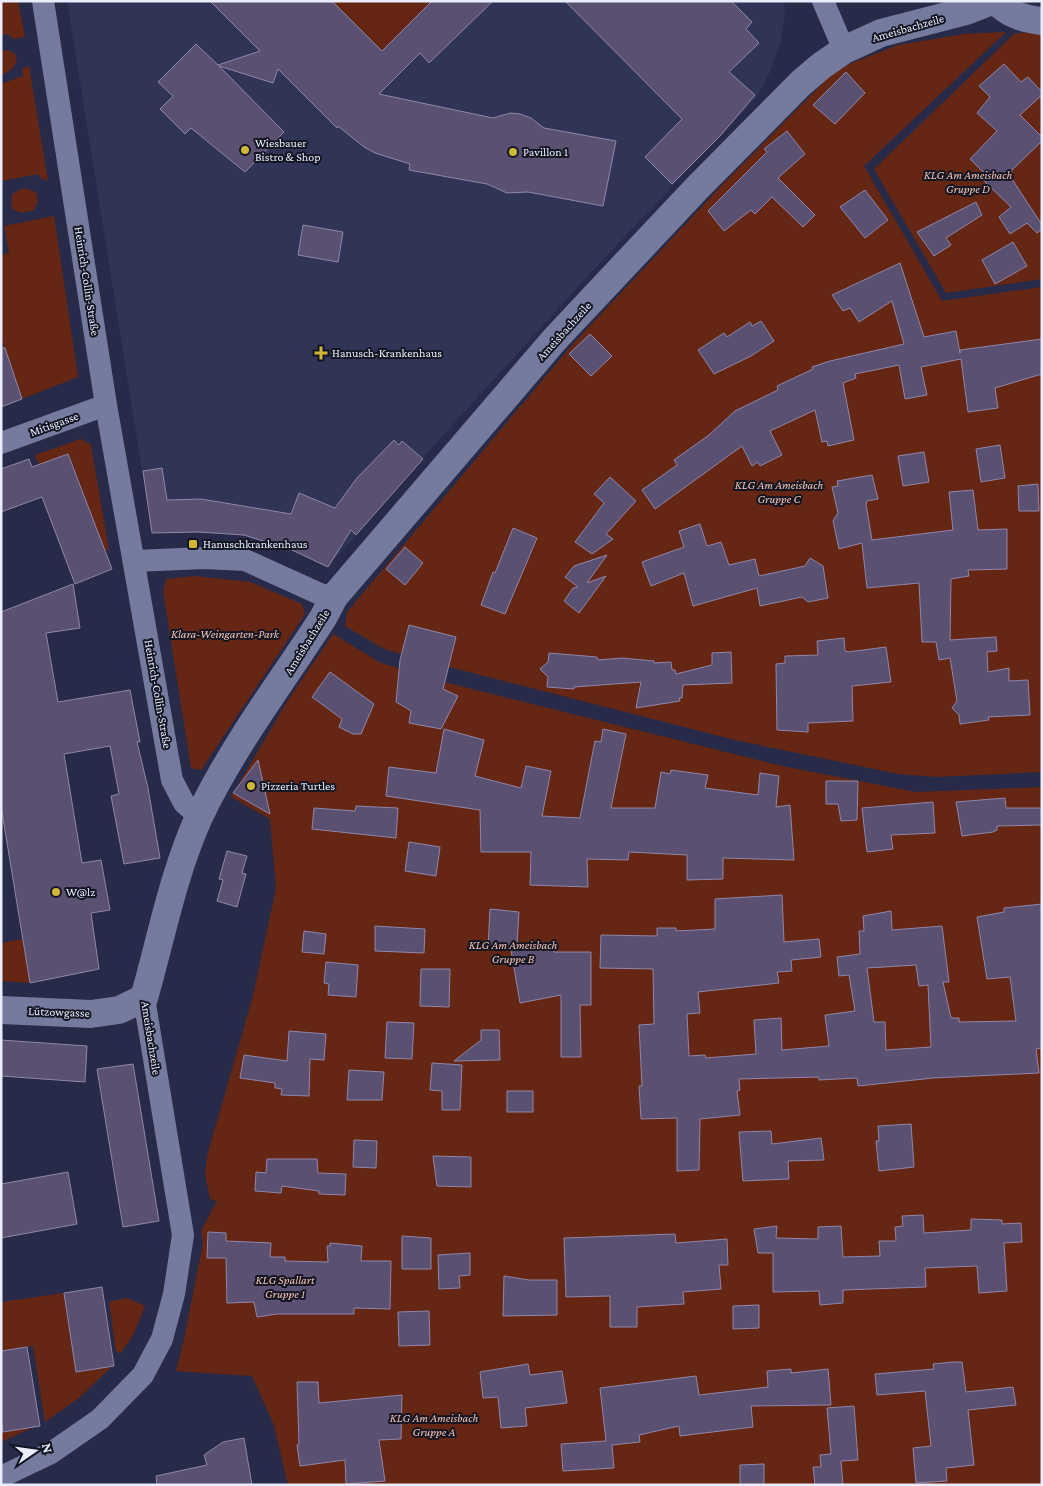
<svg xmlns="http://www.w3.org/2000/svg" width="1043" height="1486" font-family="'Crimson Pro',serif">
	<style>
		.built { fill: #303457 }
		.green { fill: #652714 }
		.building { fill: #5a5071; stroke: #9086aa; fill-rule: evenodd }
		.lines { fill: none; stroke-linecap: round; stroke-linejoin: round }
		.street { stroke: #757b9e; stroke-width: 22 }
		.secondary { stroke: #757b9e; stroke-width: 28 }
		.poi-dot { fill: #d1b736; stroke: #131522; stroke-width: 2 }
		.labels { text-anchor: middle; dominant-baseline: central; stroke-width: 4; stroke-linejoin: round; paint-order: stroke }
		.street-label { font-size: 12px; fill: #eaedfd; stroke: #131522 }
		.poi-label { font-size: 12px; fill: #eaedfd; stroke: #131522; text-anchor: start }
		.park-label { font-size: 12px; font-style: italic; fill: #f5c3b4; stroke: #131522 }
	</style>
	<rect width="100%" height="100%" fill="#272a48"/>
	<polygon class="built" points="67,1 784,1 785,10 781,42 770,72 756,98 598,265 438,441 328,567 292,550 232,533 152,533"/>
	<g class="green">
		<polygon points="1,1 18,1 25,37 14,39 7,34 1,36"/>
		<polygon points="332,1 432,1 382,51"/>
		<polygon points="1006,32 864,166 942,301 1042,287 1042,772 937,777 898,774 735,740 414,658 384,649 345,626 347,612 573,344 722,185 837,69 898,45 964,34"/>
		<polygon points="1028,32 1042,33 1042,279 946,293 874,169 1014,34"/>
		<polygon points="1,50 8,50 16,55 17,61 12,69 1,76"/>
		<polygon points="29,66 48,181 40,178 38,174 2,181 1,84 23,76 22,69"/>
		<polygon points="24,188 36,192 38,201 34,210 21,213 11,208 12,194"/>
		<polygon points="54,216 78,377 22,399 1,337 1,255 9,253 4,226"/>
		<polygon points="81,439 91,445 109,550 105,550 69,455 39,465 35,455"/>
		<polygon points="194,576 250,582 302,604 305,614 201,770 191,768 163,591 166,579"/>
		<polygon points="333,634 379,662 428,678 782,766 916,792 1042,787 1042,1485 288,1485 274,1425 252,1376 176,1371 184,1339 203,1243 201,1231 217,1201 210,1199 205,1174 207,1156 253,996 276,888 270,819 231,797 288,700"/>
		<polygon points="23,939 30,983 1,981 1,943"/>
		<polygon points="64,1293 76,1372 111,1367 80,1397 45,1422 33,1346 1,1351 1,1302"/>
		<polygon points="127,1298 145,1306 134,1333 121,1353 116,1352 109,1302"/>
		<polygon points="1,1418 34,1427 1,1442"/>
	</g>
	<g class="building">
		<polygon points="210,1 332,1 382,51 432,1 493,1 429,63 420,53 379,94 493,118 510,113 520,114 531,118 544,128 616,141 603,206 528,192 507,193 487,184 409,170 410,164 375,153 364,147 338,126 337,128 278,69 273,83 219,66 284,132 245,172 191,128 185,134 160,109 173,96 158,82 196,44 218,65 260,51"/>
		<polygon points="565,1 731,1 752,22 746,29 759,43 729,72 755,95 721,135 672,184 645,157 682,119"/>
		<polygon points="1004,64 1021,82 1028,77 1042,92 1042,95 1020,115 1042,137 1042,141 1011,171 1013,173 1010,176 1042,225 1042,229 1037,233 1027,223 1010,234 999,217 1011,207 983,180 987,176 970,159 997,131 977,113 990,97 979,86"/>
		<polygon points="846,72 865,93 835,124 813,105"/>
		<polygon points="787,131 805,154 778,178 815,215 803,227 772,197 755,214 751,210 724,231 708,211 767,152 764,149"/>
		<polygon points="865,190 888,220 865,238 840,207"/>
		<polygon points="976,202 982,215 946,238 951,245 934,256 917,232"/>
		<polygon points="303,225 343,232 338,262 298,255"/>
		<polygon points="1013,242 1027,266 995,284 982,260"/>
		<polygon points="900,263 924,337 956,331 960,353 960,350 1042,339 1042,374 995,388 998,408 968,412 961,359 921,367 927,395 905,399 899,365 855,374 856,378 843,383 854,440 828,446 827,441 822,442 815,410 770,431 782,455 760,466 758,462 752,466 742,446 655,509 642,490 677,465 674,460 709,435 735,411 778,390 777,386 813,369 812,367 830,361 904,344 892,301 859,322 850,308 843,311 832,295"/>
		<polygon points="761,321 774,341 751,356 714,374 698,350 724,333 727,337 750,322 752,326"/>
		<polygon points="590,334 612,356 591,376 569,354"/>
		<polygon points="1,348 5,348 22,399 1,407"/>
		<polygon points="394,440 399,445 402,441 423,459 356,535 351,530 328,567 292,550 244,535 198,532 152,533 143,471 162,468 167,500 201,499 291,514 299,493 335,508 357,478"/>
		<polygon points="1000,445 1005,478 981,482 976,449"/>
		<polygon points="924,452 929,482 903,486 898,456"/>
		<polygon points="68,454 112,569 75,584 42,497 1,512 1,469 29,459 32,467"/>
		<polygon points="872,475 878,499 867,501 866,504 872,540 953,530 949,492 973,490 978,530 1007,529 1007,569 968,570 969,576 951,579 950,640 996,637 997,651 987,652 988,672 1009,668 1009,681 1028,680 1030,715 988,717 989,720 960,724 959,715 952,708 957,701 950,658 939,660 936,642 922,642 919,583 867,588 862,543 839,549 833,521 838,513 832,487 838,486 837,481"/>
		<polygon points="610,477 636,501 606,534 613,539 592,554 575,542 604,503 594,494"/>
		<polygon points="1038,484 1039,511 1019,511 1018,486"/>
		<polygon points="700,524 707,546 721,542 729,565 755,559 759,576 805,566 810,558 823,566 828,598 808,602 802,597 760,606 757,588 693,606 684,573 651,586 642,562 684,547 679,531"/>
		<polygon points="513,528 537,538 505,614 481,605 493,572 495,573"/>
		<polygon points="405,547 423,563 405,585 386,569"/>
		<polygon points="607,555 587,583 606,576 579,613 564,601 573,588 578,587 565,577 574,566"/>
		<polygon points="73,584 80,628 46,633 58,702 130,690 140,742 137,742 148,788 160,858 124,864 111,796 119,794 110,746 64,754 82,863 101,860 110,910 91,913 99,969 30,983 1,806 1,612"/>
		<polygon points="409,625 456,637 443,689 458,696 441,729 409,723 411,711 396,702 400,660"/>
		<polygon points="844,638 845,651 848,652 886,647 891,682 852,686 853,721 808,723 808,732 777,730 776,664 785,663 785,656 818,655 817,641"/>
		<polygon points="731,652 732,683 683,685 682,698 679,698 680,701 636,708 641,682 574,687 574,689 547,687 548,677 540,669 548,662 549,653 597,657 598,660 622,658 654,661 654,663 671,662 672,670 675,670 676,674 712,665 712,653"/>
		<polygon points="330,672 374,704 361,734 353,734 339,727 342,719 312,697"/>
		<polygon points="444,729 484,740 475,776 521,788 526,766 551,771 542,816 580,818 595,741 601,742 603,729 626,734 611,808 655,808 661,772 670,774 671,770 708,775 705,788 758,795 760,773 779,776 776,807 790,805 794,860 723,858 723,879 687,880 687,855 629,852 628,860 587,859 588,887 530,885 531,852 481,852 480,810 386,796 389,767 436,773"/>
		<polygon points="258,760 270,814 233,793"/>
		<polygon points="826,781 858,781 857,820 841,821 838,804 826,804"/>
		<polygon points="1005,798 1006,808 1042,808 1042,825 997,826 997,830 993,832 962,836 956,802"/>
		<polygon points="933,802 935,833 891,835 893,849 867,852 862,808"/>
		<polygon points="356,806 398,808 396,838 312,829 314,808 355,811"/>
		<polygon points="409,842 440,847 436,876 405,871"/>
		<polygon points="227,851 247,856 242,873 246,874 237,907 217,901 223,880 219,879"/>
		<path d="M 782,895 L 784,942 L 819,939 L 821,957 L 791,960 L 792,971 L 777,972 L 779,983 L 698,992 L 700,1013 L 687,1014 L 689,1056 L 705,1055 L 706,1058 L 756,1054 L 754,1020 L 781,1018 L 782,1050 L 829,1046 L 825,1015 L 855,1011 L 849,975 L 839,976 L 837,957 L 860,954 L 859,931 L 864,931 L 863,916 L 891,911 L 892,930 L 942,926 L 949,982 L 943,982 L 951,1018 L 959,1018 L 959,1022 L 1016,1021 L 1010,977 L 987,979 L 977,917 L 1004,912 L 1004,908 L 1042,904 L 1042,1048 L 1036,1049 L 1039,1073 L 933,1078 L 858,1086 L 857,1078 L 819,1080 L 819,1077 L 739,1079 L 740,1090 L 737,1091 L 740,1115 L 700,1119 L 699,1170 L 677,1171 L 677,1118 L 641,1119 L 639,1086 L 642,1086 L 639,1025 L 654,1024 L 653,969 L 600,968 L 601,935 L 657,936 L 657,928 L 676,928 L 676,931 L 715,929 L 715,899 ZM 916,965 L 919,986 L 928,985 L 931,1047 L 886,1050 L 885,1022 L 874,1022 L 867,968 Z"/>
		<polygon points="490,909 519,912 517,945 555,946 554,952 591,952 591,1005 580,1005 581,1057 561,1057 561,995 520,1003 511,950 488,949"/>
		<polygon points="375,926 425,929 424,953 375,951"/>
		<polygon points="304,931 326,934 324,954 302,952"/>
		<polygon points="326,962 358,965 356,997 328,995 329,984 324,983"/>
		<polygon points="421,969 450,969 449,1007 420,1006"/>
		<polygon points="387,1022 414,1023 412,1059 385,1058"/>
		<polygon points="481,1030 499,1030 500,1060 454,1061 481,1040"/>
		<polygon points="289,1031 326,1034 324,1060 310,1059 309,1096 281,1095 282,1089 275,1088 275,1083 240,1078 244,1055 287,1061"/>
		<polygon points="1,1040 87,1046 85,1082 1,1076"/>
		<polygon points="432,1063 462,1065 460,1110 442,1110 442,1091 430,1090"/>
		<polygon points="133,1064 159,1221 123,1227 97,1069"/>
		<polygon points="349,1070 384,1072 382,1100 347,1100"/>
		<rect x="507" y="1091" width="26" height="21"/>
		<polygon points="911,1124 914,1167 879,1171 876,1141 879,1141 878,1126"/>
		<polygon points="771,1131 772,1144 821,1138 824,1160 788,1161 789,1179 743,1181 739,1132"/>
		<polygon points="354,1140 377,1141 376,1168 353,1167"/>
		<polygon points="433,1156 471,1157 471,1187 437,1186"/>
		<polygon points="267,1159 317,1159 318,1173 346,1174 345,1195 319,1194 319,1191 282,1186 281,1193 255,1191 256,1172 266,1173"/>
		<polygon points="68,1172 77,1224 1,1238 1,1184"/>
		<polygon points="923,1215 924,1233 971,1230 971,1219 1002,1220 1002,1224 1021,1223 1022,1242 1004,1243 1007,1291 979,1293 977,1266 925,1268 926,1287 843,1290 843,1303 820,1305 819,1291 773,1292 773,1253 758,1253 754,1229 777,1226 776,1238 818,1239 818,1227 841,1226 843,1257 880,1256 879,1241 896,1241 895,1227 903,1226 902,1216"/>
		<polygon points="208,1232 226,1233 226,1241 271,1243 270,1257 285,1257 285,1261 328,1262 327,1246 330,1246 330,1243 362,1246 361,1261 391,1261 390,1309 354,1308 354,1314 277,1314 257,1317 254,1302 227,1303 226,1258 207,1258"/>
		<polygon points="675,1234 676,1243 727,1239 728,1265 719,1265 721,1289 683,1292 684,1304 637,1307 637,1327 610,1327 610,1296 566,1297 564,1238"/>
		<polygon points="402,1236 431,1238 431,1269 402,1269"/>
		<polygon points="470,1253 470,1275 459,1276 460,1288 439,1289 438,1255"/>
		<polygon points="504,1276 529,1280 557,1280 557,1315 503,1316"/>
		<polygon points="102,1287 114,1366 76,1372 64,1293"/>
		<polygon points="759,1305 759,1328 733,1329 733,1306"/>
		<polygon points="429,1311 430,1345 399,1346 398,1312"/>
		<polygon points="27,1347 40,1426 3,1432 1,1418 1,1351"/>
		<polygon points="953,1362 962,1362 966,1392 1013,1387 1016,1405 968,1410 974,1465 946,1468 947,1481 916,1483 913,1448 931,1446 925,1391 877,1395 875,1374 934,1369 933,1364"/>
		<polygon points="528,1364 530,1375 562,1371 567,1403 525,1408 527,1426 501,1428 498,1397 483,1398 480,1372"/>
		<polygon points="791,1369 791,1373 828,1369 831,1405 751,1406 753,1427 680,1436 679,1426 639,1435 640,1442 612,1445 614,1468 563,1471 561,1444 606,1441 600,1388 696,1376 699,1395 768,1387 767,1371"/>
		<polygon points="297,1382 318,1382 319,1403 402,1395 401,1439 379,1440 385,1481 346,1484 345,1460 300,1466 297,1445 299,1444"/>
		<polygon points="854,1406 858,1460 841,1461 843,1485 815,1485 813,1467 821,1467 820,1455 831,1454 827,1408"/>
		<polygon points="244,1438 252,1485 157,1485 156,1476 207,1465 204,1455 223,1442"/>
		<polygon points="764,1464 764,1485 740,1485 740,1465"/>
	</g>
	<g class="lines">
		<g class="street">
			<polyline points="43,1 106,405 172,780 184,803 200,817"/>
			<polyline points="823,1 844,50"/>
			<polyline points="1,443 106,405"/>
			<polyline points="135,561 204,558 245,560 320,594 334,597"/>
			<polyline points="1,1477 51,1453 100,1419 143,1375 162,1339 174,1294 183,1235 144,998"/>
		</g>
		<g class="secondary">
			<path d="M 996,1 C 1009,14 1023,19 1042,21"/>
			<path d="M 1,1010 L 91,1014 L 119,1010 L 144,998 C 161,939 173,874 199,817 C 232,747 281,683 323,618 L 334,597 L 555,339 L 697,188 L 801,83 L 821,66 L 844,50 L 881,33 L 966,11 L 992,1"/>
		</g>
	</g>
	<g class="poi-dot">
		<circle cx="245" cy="150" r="5"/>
		<circle cx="513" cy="152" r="5"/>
		<path d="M318.5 345.5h5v5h5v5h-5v5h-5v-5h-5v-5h5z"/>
		<rect x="188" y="539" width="10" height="10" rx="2.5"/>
		<circle cx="251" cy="786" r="5"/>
		<circle cx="56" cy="892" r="5"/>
	</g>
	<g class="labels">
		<g class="street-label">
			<text transform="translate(908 28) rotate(-16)">Ameisbachzeile</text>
			<text transform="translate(87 281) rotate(81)">Heinrich-Collin-Straße</text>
			<text transform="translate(564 331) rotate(-48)">Ameisbachzeile</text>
			<text transform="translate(54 424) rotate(-20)">Mitisgasse</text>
			<text transform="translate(307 642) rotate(-58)">Ameisbachzeile</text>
			<text transform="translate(158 694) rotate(80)">Heinrich-Collin-Straße</text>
			<text transform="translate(59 1012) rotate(2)">Lützowgasse</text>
			<text transform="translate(151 1038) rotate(81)">Ameisbachzeile</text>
		</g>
		<g class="poi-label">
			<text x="255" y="143">Wiesbauer<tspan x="255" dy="14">Bistro &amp; Shop</tspan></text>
			<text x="523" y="152">Pavillon 1</text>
			<text x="332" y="353">Hanusch-Krankenhaus</text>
			<text x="203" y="544">Hanuschkrankenhaus</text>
			<text x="261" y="786">Pizzeria Turtles</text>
			<text x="66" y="892">W@lz</text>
		</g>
		<g class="park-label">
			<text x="968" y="175">KLG Am Ameisbach<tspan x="968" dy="14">Gruppe D</tspan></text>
			<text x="779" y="485">KLG Am Ameisbach<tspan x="779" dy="14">Gruppe C</tspan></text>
			<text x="225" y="634">Klara-Weingarten-Park</text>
			<text x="513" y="945">KLG Am Ameisbach<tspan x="513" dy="14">Gruppe B</tspan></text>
			<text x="285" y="1280">KLG Spallart<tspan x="285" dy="14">Gruppe 1</tspan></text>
			<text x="434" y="1418">KLG Am Ameisbach<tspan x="434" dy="14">Gruppe A</tspan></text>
		</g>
	</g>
	<rect width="1043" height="1486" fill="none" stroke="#eaedfd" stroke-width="5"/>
	<g transform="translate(35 1451) rotate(77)" stroke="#131522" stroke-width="4" paint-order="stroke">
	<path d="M0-4L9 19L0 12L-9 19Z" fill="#eaedfd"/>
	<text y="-8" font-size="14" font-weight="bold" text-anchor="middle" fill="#eaedfd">N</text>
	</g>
</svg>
